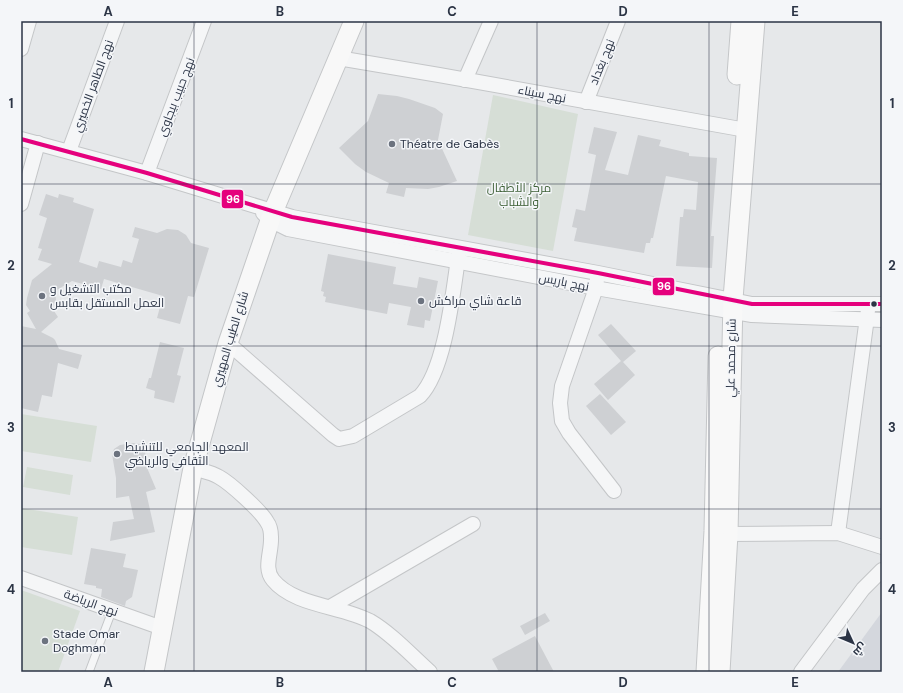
<svg xmlns="http://www.w3.org/2000/svg" width="903" height="693" font-family="'DM Sans',Cairo,sans-serif">
	<style>
		.built { fill: #d4d7dd }
		.green { fill: #d6ded6 }
		.building { fill: #ced0d3 }
		.lines { fill: none; stroke-linecap: round; stroke-linejoin: round }
		.lane-casing { stroke: #c4c6c8; stroke-width: 9 }
		.street-casing { stroke: #c4c6c8; stroke-width: 16 }
		.secondary-casing { stroke: #c4c6c8; stroke-width: 21 }
		.lane { stroke: #f5f6f7; stroke-width: 7 }
		.street { stroke: #f5f6f7; stroke-width: 14 }
		.secondary { stroke: #f8f8f8; stroke-width: 19 }
		.bus-1-casing { stroke: #f4f6f9; stroke-width: 7 }
		.bus-1 { stroke: #e5007d; stroke-width: 4 }
		.grid { fill: none; stroke: #2b3445; stroke-width: 1; stroke-opacity: 0.55 }
		.poi-dot { fill: #6c737f; stroke: #f4f6f9; stroke-width: 1.5 }
		.bus-dot { fill: #2b3445; stroke: #f4f6f9; stroke-width: 1.5 }
		.labels { text-anchor: middle; dominant-baseline: central; stroke-width: 3; stroke-linejoin: round; paint-order: stroke }
		.street-label { font-size: 12px; fill: #2b3445; stroke: #f4f6f9 }
		.poi-label { font-size: 12px; fill: #2b3445; stroke: #f4f6f9; text-anchor: start }
		.park-label { font-size: 12px; fill: #3f6138; stroke: #f4f6f9 }
		.line-badge { stroke: #f4f6f9; stroke-width: 1.5 }
		.badge-label { font-size: 11px; text-anchor: middle; font-weight: bold; fill: #fff }
		.neatline { fill: none; stroke: #2b3445; stroke-width: 1.5 }
		.grid-label { font-size: 13px; text-anchor: middle; font-weight: bold; fill: #2b3445 }
	</style>
	<rect width="100%" height="100%" fill="#e6e8ea"/>
	<polygon class="built" points="882,612 882,672 838,672"/>
	<g class="green">
		<polygon points="493,95 578,114 553,251 468,235"/>
		<polygon points="21,414 97,426 91,462 21,451"/>
		<polygon points="27,467 73,475 70,495 23,487"/>
		<polygon points="21,508 78,517 72,555 21,547"/>
		<polygon points="21,590 80,611 58,672 21,672"/>
	</g>
	<g class="building">
		<polygon points="378,94 397,96 409,99 435,108 443,114 438,140 457,181 439,187 428,189 406,188 404,197 386,193 389,183 366,172 355,164 339,148 368,121"/>
		<polygon points="594,127 617,132 605,170 628,175 638,135 661,140 659,146 689,153 689,156 717,158 711,236 714,236 712,268 676,266 680,217 683,217 684,209 696,210 698,182 666,176 653,238 651,238 650,243 646,243 644,253 574,241 577,228 572,227 576,209 585,211 596,155 588,153"/>
		<polygon points="46,194 58,198 59,194 74,198 73,202 94,209 79,262 97,268 99,261 121,267 123,260 132,263 139,239 132,237 135,227 157,233 167,229 178,230 186,235 191,243 209,248 194,297 188,296 180,324 157,318 163,296 104,279 101,289 72,281 55,291 56,300 52,308 58,317 41,332 53,338 55,340 59,349 82,355 78,369 58,363 52,397 42,395 38,412 21,408 21,326 36,329 27,313 30,311 26,305 27,298 32,280 52,264 38,260 42,249 38,248 47,218 39,215"/>
		<polygon points="328,254 396,267 393,284 417,288 419,277 438,281 430,321 425,320 424,328 407,325 411,307 389,303 387,314 325,302 326,297 323,296 324,292 321,291"/>
		<polygon points="611,324 636,351 623,362 635,375 608,400 594,384 621,361 598,335"/>
		<polygon points="160,342 184,348 177,375 181,376 174,403 154,398 155,391 146,388 149,378 151,378"/>
		<polygon points="600,394 626,422 611,435 586,406"/>
		<polygon points="133,443 140,444 144,447 147,463 145,463 156,489 146,492 155,532 110,541 113,522 134,519 129,496 116,498 116,478 112,454 114,449 120,445"/>
		<polygon points="91,548 126,554 123,567 138,570 132,597 126,601 125,606 101,597 102,589 96,588 96,586 84,584"/>
		<polygon points="545,613 550,621 525,635 520,626"/>
		<polygon points="535,636 554,672 499,672 492,659"/>
	</g>
	<g class="lines">
		<defs>
			<polyline id="lane" points="89,672 112,611"/>
			<g id="street">
				<polyline points="21,49 29,21"/>
				<polyline points="338,58 439,75 746,130"/>
				<polyline points="465,80 491,21"/>
				<polyline points="586,102 618,21"/>
				<polyline points="21,139 147,173 292,217 598,273 752,304 882,304"/>
				<polyline points="69,151 117,21"/>
				<polyline points="147,173 204,21"/>
				<polyline points="21,204 38,143"/>
				<polyline points="263,213 270,220 288,229 596,288 752,315 882,320"/>
				<polyline points="597,279 596,288 562,386 560,403 562,421 569,433 614,491"/>
				<path d="M 228,343 L 333,435 L 339,439 L 353,436 L 420,396 C 446,369 453,290 459,252"/>
				<path d="M 193,468 C 202,471 211,472 219,477 C 230,483 261,511 267,522 C 270,526 271,532 271,537 C 272,552 263,568 273,580 C 294,606 342,606 370,621 C 392,634 411,655 430,672"/>
				<polyline points="720,533 728,534 838,533 882,547"/>
				<polyline points="838,533 868,310"/>
				<polyline points="21,578 162,628"/>
				<polyline points="330,607 473,524"/>
				<polyline points="801,672 863,589 882,570"/>
			</g>
			<g id="secondary">
				<polyline points="737,75 741,21"/>
				<polyline points="154,672 193,468 228,343 273,212 354,21"/>
				<polyline points="706,672 714,531 718,356"/>
				<polyline points="720,672 728,534 733,299 755,21"/>
			</g>
		</defs>
		<use href="#lane" class="lane-casing"/>
		<use href="#street" class="street-casing"/>
		<use href="#secondary" class="secondary-casing"/>
		<use href="#lane" class="lane"/>
		<use href="#street" class="street"/>
		<use href="#secondary" class="secondary"/>
		<defs>
			<polyline id="bus-1" points="21,139 147,173 292,217 598,273 752,304 882,304"/>
		</defs>
		<use href="#bus-1" class="bus-1-casing"/>
		<use href="#bus-1" class="bus-1"/>
	</g>
	<path class="grid" d="M 194,21 L 194,672M 366,21 L 366,672M 537,21 L 537,672M 709,21 L 709,672M 21,184 L 882,184M 21,346 L 882,346M 21,509 L 882,509"/>
	<g class="poi-dot">
		<circle cx="392" cy="144" r="4"/>
		<circle cx="42" cy="296" r="4"/>
		<circle cx="421" cy="301" r="4"/>
		<circle cx="117" cy="454" r="4"/>
		<circle cx="45" cy="641" r="4"/>
	</g>
	<circle class="bus-dot" cx="874" cy="304" r="3.5"/>
	<g class="labels">
		<g class="street-label">
			<text transform="translate(602 62) rotate(-68)">نهج بغداد</text>
			<text transform="translate(93 86) rotate(-70)">نهج الطاهر الخميري</text>
			<text transform="translate(542 94) rotate(11)">نهج سيناء</text>
			<text transform="translate(176 97) rotate(-69)">نهج حبيب بيجاوي</text>
			<text transform="translate(564 282) rotate(11)">نهج باريس</text>
			<text transform="translate(230 339) rotate(-73)">شارع الطيب المهيري</text>
			<text transform="translate(731 358) rotate(-89)">شارع محمد علي</text>
			<text transform="translate(91 603) rotate(20)">نهج الرياضة</text>
		</g>
		<g class="poi-label">
			<text x="400" y="144">Théatre de Gabès</text>
			<text x="50" y="289">مكتب التشغيل و<tspan x="50" dy="14">العمل المستقل بقابس</tspan></text>
			<text x="429" y="301">قاعة شاي مراكش</text>
			<text x="125" y="447">المعهد الجامعي للتنشيط<tspan x="125" dy="14">الثقافي والرياضي</tspan></text>
			<text x="53" y="634">Stade Omar<tspan x="53" dy="14">Doghman</tspan></text>
		</g>
		<g class="park-label">
			<text x="519" y="188">مركز الأطفال<tspan x="519" dy="14">والشباب</tspan></text>
		</g>
	</g>
	<g class="line-badge">
		<rect x="221" y="189" width="23" height="20" rx="4" fill="#e5007d"/>
		<rect x="652" y="277" width="23" height="19" rx="4" fill="#e5007d"/>
	</g>
	<g class="badge-label">
		<text x="233" y="203">96</text>
		<text x="664" y="290">96</text>
	</g>
	<rect width="903" height="693" fill="none" stroke="#f4f6f9" stroke-width="44"/>
	<g transform="translate(853 643) rotate(134)" stroke="#f4f6f9" stroke-width="3" paint-order="stroke">
	<path d="M0-3L7 15L0 10L-7 15Z" fill="#2b3445"/>
	<text y="-6" font-size="11" font-weight="bold" text-anchor="middle" fill="#2b3445">ش</text>
	</g>
	<rect x="22" y="22" width="859" height="649" class="neatline"/>
	<g class="grid-label">
		<text x="108" y="16">A</text>
		<text x="280" y="16">B</text>
		<text x="452" y="16">C</text>
		<text x="623" y="16">D</text>
		<text x="795" y="16">E</text>
		<text x="11" y="108">1</text>
		<text x="892" y="108">1</text>
		<text x="11" y="270">2</text>
		<text x="892" y="270">2</text>
		<text x="11" y="432">3</text>
		<text x="892" y="432">3</text>
		<text x="11" y="594">4</text>
		<text x="892" y="594">4</text>
		<text x="108" y="687">A</text>
		<text x="280" y="687">B</text>
		<text x="452" y="687">C</text>
		<text x="623" y="687">D</text>
		<text x="795" y="687">E</text>
	</g>
</svg>
